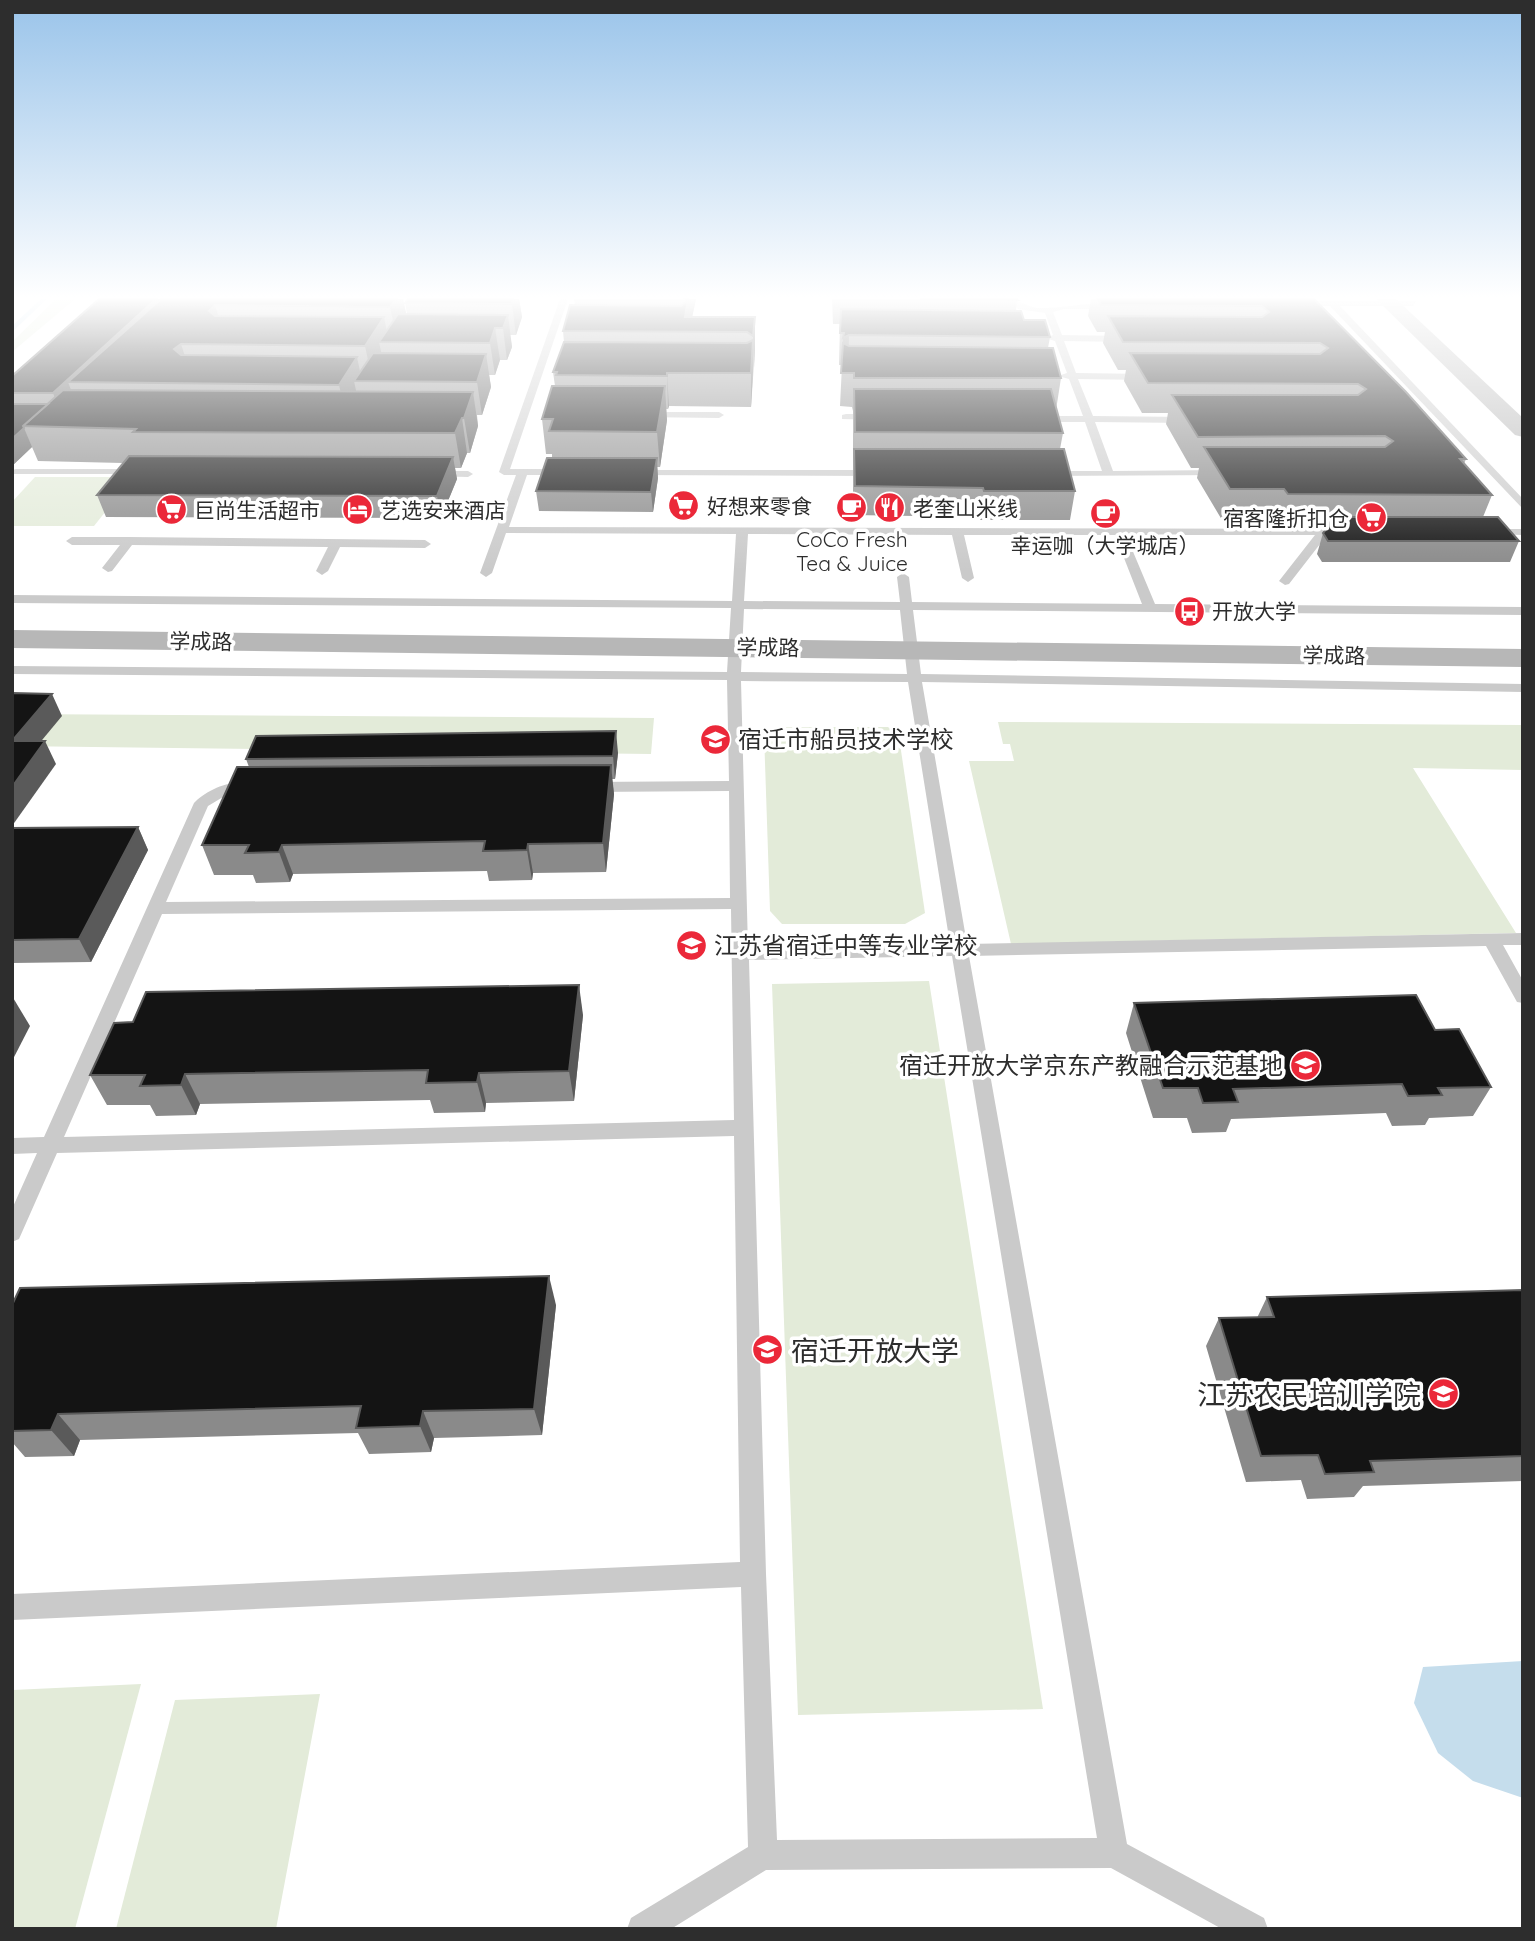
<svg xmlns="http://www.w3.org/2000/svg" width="1535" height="1941" font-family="Quicksand,'Noto Sans SC',sans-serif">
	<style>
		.green { fill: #e3ebd9 }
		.water { fill: #c5ddec }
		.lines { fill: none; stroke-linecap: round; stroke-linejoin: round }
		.stream { fill: #c5ddec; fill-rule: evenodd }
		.lane { fill: #cacaca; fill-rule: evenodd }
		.secondary { fill: #b7b7b7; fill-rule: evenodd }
		.wall { fill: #8a8a8a }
		.shaded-wall { fill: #5a5a5a }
		.building { fill: #141414; stroke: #5a5a5a; stroke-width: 2 }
		.labels { text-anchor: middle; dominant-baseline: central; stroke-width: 7; stroke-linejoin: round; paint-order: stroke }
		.far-poi-label { font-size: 21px; fill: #2d2d2d; stroke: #fff; text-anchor: start }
		.far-street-label { font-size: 21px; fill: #2d2d2d; stroke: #fff }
		.poi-label { font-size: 24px; fill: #2d2d2d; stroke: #fff; text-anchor: start }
		.near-poi-label { font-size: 28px; fill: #2d2d2d; stroke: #fff; text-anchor: start }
	</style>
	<rect width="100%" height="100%" fill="#fff"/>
	<g class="green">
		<polygon points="56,299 75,299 12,352 12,342"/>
		<polygon points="35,477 133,477 94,526 12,526 12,502"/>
		<polygon points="12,714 654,718 651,754 12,746"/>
		<polygon points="998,722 1523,725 1523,770 1413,768 1516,933 1011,944 969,761 1014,761 1010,744 1003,744"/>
		<polygon points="778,727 888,727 899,737 925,913 905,924 782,924 770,911 764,733"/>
		<polygon points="929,981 1043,1709 798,1715 772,984"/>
		<polygon points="141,1684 75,1929 12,1929 13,1690"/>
		<polygon points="320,1694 276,1929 116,1929 175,1700"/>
	</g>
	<polygon class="water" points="1523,1661 1523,1798 1473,1781 1438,1753 1414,1703 1423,1667"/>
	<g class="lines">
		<polygon class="stream" points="41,299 47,299 12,332 12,326"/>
		<g class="lane">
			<path d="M 560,299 L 568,299 L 510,469 L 565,469 L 570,472 L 565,475 L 527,475 L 509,527 L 1346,529 L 1350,530 L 1350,534 L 1327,535 L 1289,584 L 1285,585 L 1279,581 L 1315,535 L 1126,535 L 1155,604 L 1523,607 L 1523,615 L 913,610 L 921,674 L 1523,684 L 1523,692 L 922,682 L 967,944 L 1523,933 L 1523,945 L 1503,945 L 1523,981 L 1523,1003 L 1517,1002 L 1486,946 L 969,956 L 1127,1844 L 1264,1918 L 1268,1929 L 1222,1929 L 1111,1868 L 766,1870 L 671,1929 L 627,1929 L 631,1918 L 748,1847 L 741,1587 L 12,1620 L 12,1594 L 740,1562 L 734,1136 L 57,1153 L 19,1239 L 12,1242 L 12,1209 L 37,1153 L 12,1154 L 12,1138 L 44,1137 L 194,803 C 207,789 240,774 257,789 L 249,794 L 228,794 L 208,806 L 166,902 L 730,898 L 729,791 L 589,792 L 581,787 L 589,782 L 729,781 L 727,680 L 12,674 L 12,666 L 727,672 L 731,608 L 12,603 L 12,595 L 732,601 L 736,534 L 506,533 L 492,573 L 486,577 L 480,573 L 516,475 L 504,475 L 499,472 ZM 748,534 L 952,535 L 962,578 L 968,582 L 974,578 L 964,535 L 1115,535 L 1142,604 L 912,602 L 909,577 L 903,573 L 897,577 L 900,602 L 744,601 ZM 744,609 L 900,610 L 907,674 L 741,672 ZM 741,681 L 908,682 L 950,944 L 748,948 ZM 731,909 L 734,1120 L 64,1137 L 162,914 ZM 952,956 L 1097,1838 L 777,1840 L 766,1574 L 749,960 Z"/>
			<path d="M 1008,299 C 1019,299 1026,307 1039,308 C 1064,309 1089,301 1115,304 L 1112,309 L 1064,309 L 1053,312 L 1062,335 L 1125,336 L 1129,339 L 1125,342 L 1064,341 L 1076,373 L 1147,374 L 1152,377 L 1147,380 L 1078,379 L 1093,416 L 1188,417 L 1193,420 L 1188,423 L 1095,422 L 1113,471 L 1221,470 L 1225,471 L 1225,475 L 1044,476 L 1043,474 L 1048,471 L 1102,471 L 1085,422 L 1037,422 L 1032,419 L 1037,416 L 1083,416 L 1069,379 L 1058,376 L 1067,373 L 1055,341 L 1045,338 L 1053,335 L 1045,313 L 1018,309 Z"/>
			<polygon points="1297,301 1416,301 1413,306 1340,306 1523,499 1523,509 1330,306 1294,306"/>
			<polygon points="643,412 719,412 724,415 719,418 639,417 638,415"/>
			<polygon points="846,414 877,414 882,417 877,420 842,419 842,415"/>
			<polygon points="139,469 144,472 143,474 12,474 12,470 16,469"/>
			<polygon points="635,470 877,470 882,473 877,476 631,475 631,471"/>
			<polygon points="433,471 468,471 473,474 468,477 429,476 428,474"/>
			<polygon points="1489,529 1523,529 1523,535 1485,534 1485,530"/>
			<polygon points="129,537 425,540 431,544 425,548 340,547 328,571 322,575 316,571 328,547 132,545 112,571 108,572 102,568 120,545 72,545 66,541 72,537"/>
		</g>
		<g class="secondary">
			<polygon points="1376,299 1396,299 1523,418 1523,437 1515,435"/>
			<polygon points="12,630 1523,649 1523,667 12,648"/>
		</g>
	</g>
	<g class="wall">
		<polygon points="100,299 403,299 406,314 407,314 405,303 408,299 519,299 522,317 516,335 510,335 512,347 507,360 500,360 495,375 489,375 491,387 482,415 477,415 478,426 470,453 467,453 461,468 455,468 457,479 441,518 106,517 97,495 123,463 38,461 32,447 12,466 12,376"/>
		<polygon points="574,299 696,299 692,317 755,317 755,349 751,407 669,406 668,409 666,409 667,420 660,467 657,467 658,478 653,512 539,511 536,491 552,458 552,454 546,454 542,419 555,386 553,372 564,342 563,331 575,305"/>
		<polygon points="832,299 1017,299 1016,311 1024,320 1050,337 1048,348 1061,378 1056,410 1063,433 1060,449 1075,491 1070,520 980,520 979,517 853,515 853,411 852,407 840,406 842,365 839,365 840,324 833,324"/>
		<polygon points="1091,299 1314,299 1466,459 1464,464 1492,495 1483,517 1519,541 1510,562 1322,562 1317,554 1323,533 1329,526 1278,526 1275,520 1222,520 1197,478 1199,468 1191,468 1166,424 1168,413 1142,413 1124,381 1126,370 1118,370 1103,343 1105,332 1097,332 1088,316"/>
		<polygon points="618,753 615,779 612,779 614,794 606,872 533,873 532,880 489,881 487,871 293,874 290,882 256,883 253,875 214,875 202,845 249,767 246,759"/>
		<polygon points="138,827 148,850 91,962 12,963 12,828"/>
		<polygon points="1134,1003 1435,1030 1491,1087 1473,1116 1429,1118 1425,1125 1392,1126 1386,1113 1231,1119 1226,1132 1192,1133 1187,1118 1153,1118 1126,1033"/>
		<polygon points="583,1015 574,1101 486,1103 485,1112 434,1113 430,1100 200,1104 196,1115 156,1116 150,1105 107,1105 90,1075"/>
		<polygon points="1523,1290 1523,1481 1363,1486 1354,1497 1307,1499 1301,1480 1246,1482 1206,1346 1219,1318 1257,1318 1267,1297"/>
		<polygon points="12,1305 556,1305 542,1435 434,1438 431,1452 369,1454 358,1433 80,1440 74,1456 25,1457 12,1442"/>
	</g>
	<g class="shaded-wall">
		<polygon points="156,299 162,299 68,382 74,398 60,411 53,393"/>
		<polygon points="396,299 403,299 407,317 396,334 390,307"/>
		<polygon points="513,299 519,299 522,317 516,335 512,304"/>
		<polygon points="688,299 696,299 689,332 685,317"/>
		<polygon points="215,305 223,332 209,311"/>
		<polygon points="508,315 512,347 507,360 503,328"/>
		<polygon points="384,317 389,342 379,342 382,356 371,374 365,346"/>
		<polygon points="755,317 755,349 754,368 753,336"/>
		<polygon points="495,328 500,360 495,375 490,343"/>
		<polygon points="849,335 848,367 842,371 843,338"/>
		<polygon points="753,340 753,372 751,407 751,373"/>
		<polygon points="181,344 190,372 174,349"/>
		<polygon points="486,354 491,387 482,415 477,382"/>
		<polygon points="357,357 362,381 354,381 357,395 346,414 339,385"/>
		<polygon points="667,373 669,406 668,409 667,376"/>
		<polygon points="665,386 667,420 660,467 657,432"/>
		<polygon points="473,392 478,426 470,453 464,418"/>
		<polygon points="462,418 467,453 461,468 455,433"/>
		<polygon points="24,428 32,447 12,466 12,439"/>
		<polygon points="453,457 457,479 441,518 437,496"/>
		<polygon points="657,458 658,478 653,512 651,492"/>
		<polygon points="52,694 62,716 23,763 12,741"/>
		<polygon points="616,731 618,753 615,779 613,756"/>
		<polygon points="45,741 56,764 12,826 12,787"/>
		<polygon points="611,765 614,794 606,872 603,843"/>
		<polygon points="138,827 148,850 91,962 79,939"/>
		<polygon points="528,844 533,873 532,880 527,850"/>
		<polygon points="282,845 293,874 290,882 279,852"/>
		<polygon points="579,985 583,1015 574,1101 569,1071"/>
		<polygon points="12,996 30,1026 12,1061"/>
		<polygon points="479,1073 486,1103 485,1112 477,1082"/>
		<polygon points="185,1074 200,1104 196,1115 181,1085"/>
		<polygon points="549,1276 556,1305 542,1435 534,1409"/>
		<polygon points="423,1411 434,1438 431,1452 420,1426"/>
		<polygon points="58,1414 80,1440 74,1456 51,1430"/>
	</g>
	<g class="building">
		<polygon points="99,299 156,299 53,393 12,393 12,376"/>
		<polygon points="161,299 396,299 390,307 215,305 209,311 215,316 384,317 365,346 181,344 174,349 181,355 357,357 339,385 68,382"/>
		<polygon points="408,299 513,299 512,304 405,303"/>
		<polygon points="685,299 688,299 685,317 755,317 753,336 747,332 563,331 570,305 681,306 687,301"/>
		<polygon points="920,299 1017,299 1018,300"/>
		<polygon points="1098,299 1314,299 1406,392 1466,459 1460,459 1492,495 1288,494 1284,489 1230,489 1204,447 1385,447 1393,441 1385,436 1198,437 1172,395 1358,395 1366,389 1358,384 1148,383 1130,353 1320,354 1328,348 1320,343 1123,342 1108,316 1262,317 1269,312 1262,306 1101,305"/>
		<polygon points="841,309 1021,311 1024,320 1045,320 1050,337 849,335 843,338 844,333 840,333"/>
		<polygon points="398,314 508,315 503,328 495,328 490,343 379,342"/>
		<polygon points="753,340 751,373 667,373 667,376 556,375 557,372 553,372 564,342 747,343"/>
		<polygon points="843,343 849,346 1053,348 1061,378 854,378 854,373 841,373"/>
		<polygon points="373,353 486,354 477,382 354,381"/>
		<polygon points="552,386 665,386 657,432 549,431 553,419 542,419"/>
		<polygon points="854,389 1051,389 1063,433 855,432"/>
		<polygon points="63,390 473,392 464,418 462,418 455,433 133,432 136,429 23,426"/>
		<polygon points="12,404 48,404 23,426 24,428 12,439"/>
		<polygon points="854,449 1064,449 1075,491 984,491 983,488 855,486"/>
		<polygon points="129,456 453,457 437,496 97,495"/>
		<polygon points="547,458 657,458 651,492 536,491"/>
		<polygon points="1336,517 1498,517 1519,541 1328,541 1323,533"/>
		<polygon points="12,693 52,694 12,741 45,741 12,787"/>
		<polygon points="616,731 613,756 246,759 256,736"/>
		<polygon points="611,765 603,843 528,844 527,850 483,851 485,841 282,845 279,852 245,853 249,845 202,845 237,767"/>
		<polygon points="138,827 79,939 12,940 12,828"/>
		<polygon points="579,985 569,1071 479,1073 477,1082 426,1083 428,1070 185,1074 181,1085 140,1086 145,1075 90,1075 114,1023 133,1022 146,992"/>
		<polygon points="1416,995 1435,1030 1459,1029 1491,1087 1438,1088 1442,1095 1408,1096 1402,1084 1233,1089 1238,1102 1203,1103 1198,1088 1163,1088 1134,1003"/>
		<polygon points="549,1276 534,1409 423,1411 420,1426 356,1428 361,1406 58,1414 51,1430 12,1431 12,1305 20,1288"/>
		<polygon points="1523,1290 1523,1456 1370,1461 1374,1472 1325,1474 1318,1455 1261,1456 1219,1318 1274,1317 1267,1297"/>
	</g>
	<linearGradient id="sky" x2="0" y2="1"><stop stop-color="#9ac4ea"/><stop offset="0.52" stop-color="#fff"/><stop offset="1" stop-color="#fff" stop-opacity="0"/></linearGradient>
	<rect width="1535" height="571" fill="url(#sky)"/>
	<defs>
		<symbol id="supermarket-disc" viewBox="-11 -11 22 22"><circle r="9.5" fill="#eb2839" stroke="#fff"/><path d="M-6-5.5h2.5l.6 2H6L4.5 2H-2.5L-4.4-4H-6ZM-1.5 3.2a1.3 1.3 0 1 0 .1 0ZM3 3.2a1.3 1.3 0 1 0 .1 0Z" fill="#fff"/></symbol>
		<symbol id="cafe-disc" viewBox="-11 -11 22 22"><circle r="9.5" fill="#eb2839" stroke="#fff"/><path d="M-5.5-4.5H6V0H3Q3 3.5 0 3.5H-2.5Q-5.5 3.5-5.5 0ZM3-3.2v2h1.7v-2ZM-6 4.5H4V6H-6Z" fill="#fff"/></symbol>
		<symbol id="restaurant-disc" viewBox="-11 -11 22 22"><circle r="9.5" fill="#eb2839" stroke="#fff"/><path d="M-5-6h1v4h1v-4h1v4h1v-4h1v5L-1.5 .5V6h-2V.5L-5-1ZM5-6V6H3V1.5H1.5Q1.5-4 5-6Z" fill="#fff"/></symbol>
		<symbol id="hotel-disc" viewBox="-11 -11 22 22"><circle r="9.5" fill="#eb2839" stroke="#fff"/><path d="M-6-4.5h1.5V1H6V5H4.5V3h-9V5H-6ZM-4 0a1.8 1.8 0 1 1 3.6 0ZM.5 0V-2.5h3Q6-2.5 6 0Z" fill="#fff"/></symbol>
		<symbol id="bus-disc" viewBox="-11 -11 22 22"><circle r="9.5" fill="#eb2839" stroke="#fff"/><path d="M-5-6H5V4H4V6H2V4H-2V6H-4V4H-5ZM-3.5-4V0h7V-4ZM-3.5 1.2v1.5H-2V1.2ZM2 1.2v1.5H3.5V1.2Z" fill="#fff"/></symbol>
		<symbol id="school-disc" viewBox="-11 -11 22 22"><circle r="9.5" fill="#eb2839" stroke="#fff"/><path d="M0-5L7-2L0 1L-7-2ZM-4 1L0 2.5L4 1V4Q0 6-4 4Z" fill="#fff"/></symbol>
		<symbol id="university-disc" viewBox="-11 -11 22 22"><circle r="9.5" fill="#eb2839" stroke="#fff"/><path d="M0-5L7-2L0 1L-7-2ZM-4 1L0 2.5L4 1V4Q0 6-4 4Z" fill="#fff"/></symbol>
	</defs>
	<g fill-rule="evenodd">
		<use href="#supermarket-disc" x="666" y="488" width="35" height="35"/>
		<use href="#cafe-disc" x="834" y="490" width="35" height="35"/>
		<use href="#restaurant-disc" x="872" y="490" width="35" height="35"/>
		<use href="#supermarket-disc" x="154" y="492" width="35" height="35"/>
		<use href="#hotel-disc" x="340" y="492" width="35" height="35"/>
		<use href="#cafe-disc" x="1088" y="496" width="35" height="35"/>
		<use href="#supermarket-disc" x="1354" y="500" width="35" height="35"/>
		<use href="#bus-disc" x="1172" y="594" width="35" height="35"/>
		<use href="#school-disc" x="698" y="722" width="35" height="35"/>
		<use href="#school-disc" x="674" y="928" width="35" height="35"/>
		<use href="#university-disc" x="1288" y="1048" width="35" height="35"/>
		<use href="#university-disc" x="750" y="1332" width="35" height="35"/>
		<use href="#university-disc" x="1426" y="1376" width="35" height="35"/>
	</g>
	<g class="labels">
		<g class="far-poi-label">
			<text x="707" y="506">好想来零食</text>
			<text x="913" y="508">老奎山米线</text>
			<text x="194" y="510">巨尚生活超市</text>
			<text x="380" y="510">艺选安来酒店</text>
			<text x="1349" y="518" text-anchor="end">宿客隆折扣仓</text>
			<text x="852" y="539" text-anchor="middle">CoCo Fresh<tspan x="852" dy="24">Tea &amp; Juice</tspan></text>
			<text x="1105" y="545" text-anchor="middle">幸运咖（大学城店）</text>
			<text x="1212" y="611">开放大学</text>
		</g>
		<g class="far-street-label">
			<text transform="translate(201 641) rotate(1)">学成路</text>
			<text transform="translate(768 647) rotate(1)">学成路</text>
			<text transform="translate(1334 655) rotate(1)">学成路</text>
		</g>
		<g class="poi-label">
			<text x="738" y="739">宿迁市船员技术学校</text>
			<text x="714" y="945">江苏省宿迁中等专业学校</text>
			<text x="1283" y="1065" text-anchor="end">宿迁开放大学京东产教融合示范基地</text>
		</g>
		<g class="near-poi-label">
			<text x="791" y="1350">宿迁开放大学</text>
			<text x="1421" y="1394" text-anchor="end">江苏农民培训学院</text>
		</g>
	</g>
	<rect width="1535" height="1941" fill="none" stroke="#2d2d2d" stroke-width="28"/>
</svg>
